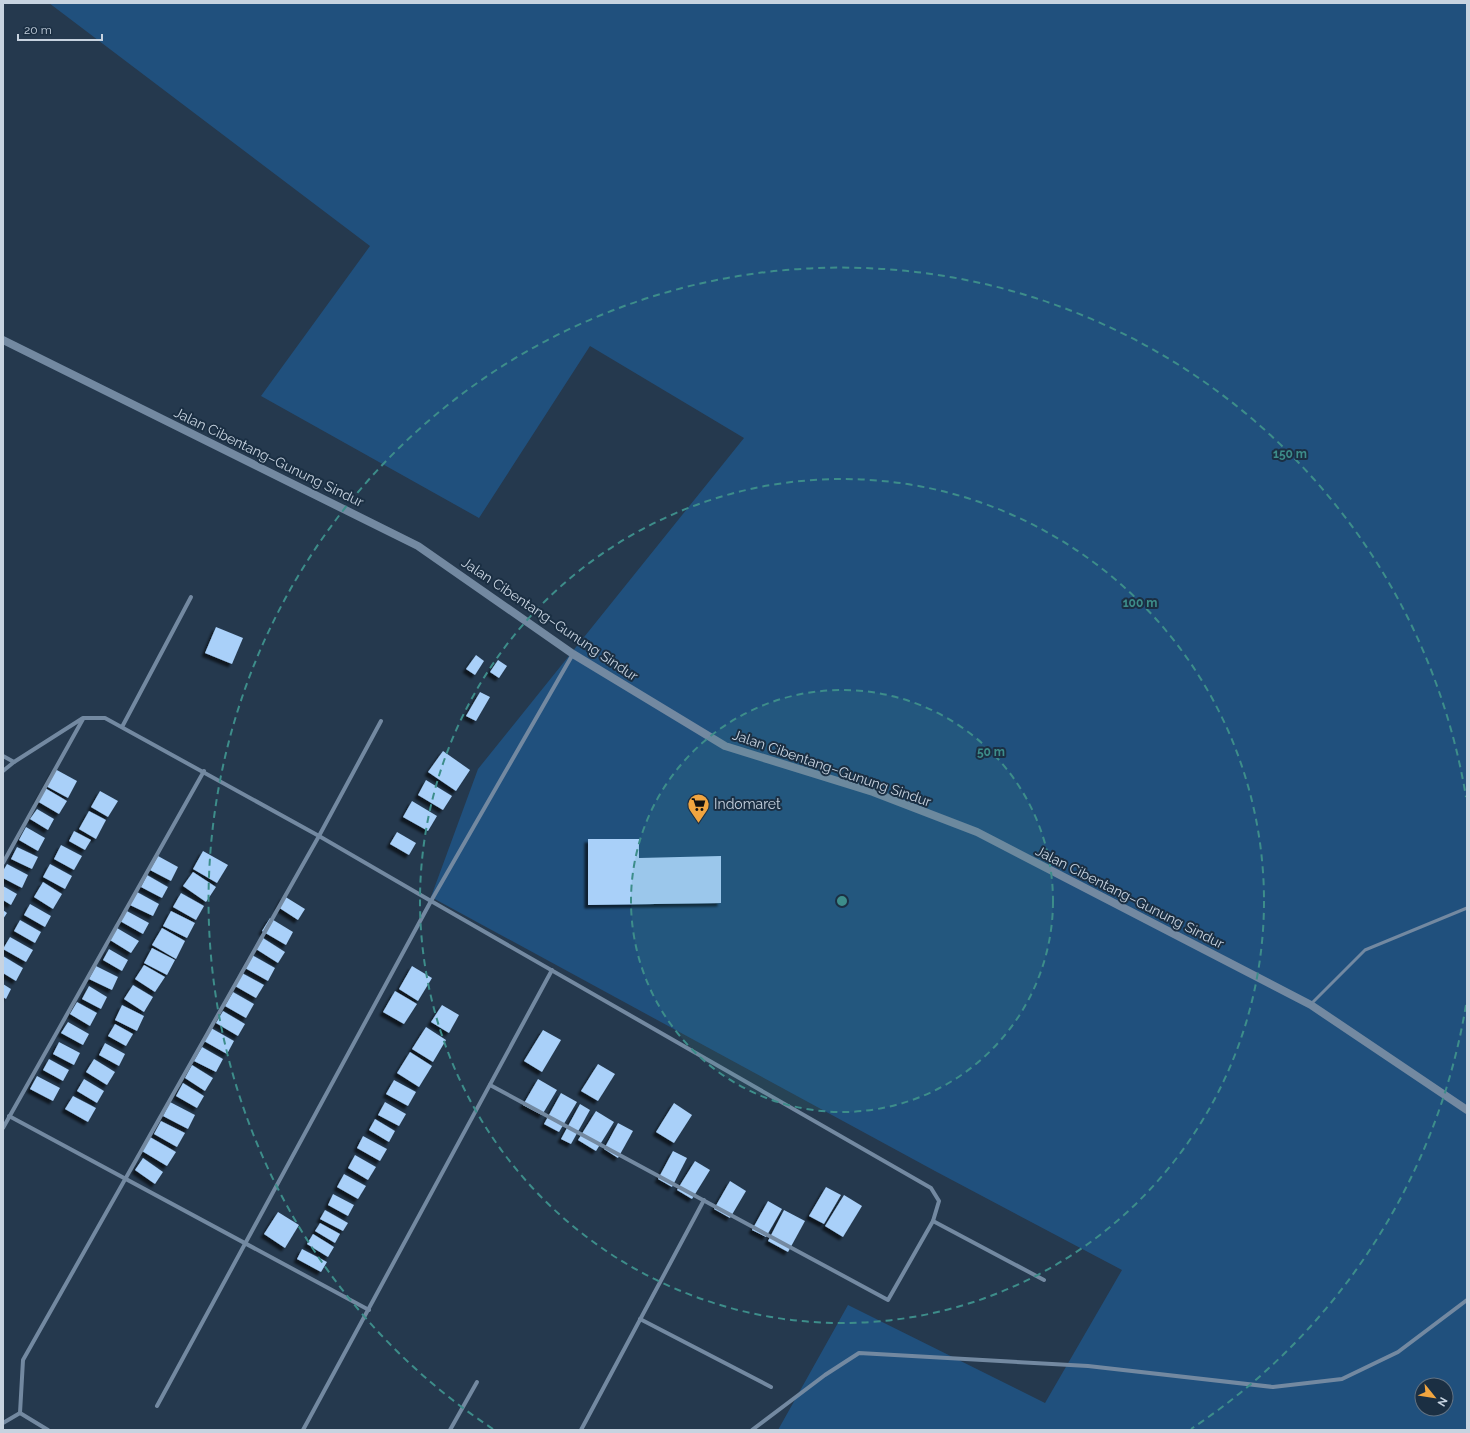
<svg xmlns="http://www.w3.org/2000/svg" width="1470" height="1433" font-family="Raleway,sans-serif">
	<style>
		.green { fill: #20507d; fill-rule: evenodd }
		.building { fill: #a9d0f9; filter: url(#shadow) }
		.lines { fill: none; stroke-linecap: round; stroke-linejoin: round }
		.lane { stroke: #7389a1; stroke-width: 3 }
		.street { stroke: #7389a1; stroke-width: 4 }
		.secondary { stroke: #7389a1; stroke-width: 8 }
		.ring { fill: none; stroke: #3d8d8a; stroke-width: 2; stroke-dasharray: 7 5 }
		.labels { text-anchor: middle; dominant-baseline: central; stroke-width: 4; stroke-linejoin: round; paint-order: stroke }
		.street-label { font-size: 14px; fill: #c7d3e0; stroke: #1b2f43 }
		.poi-label { font-size: 14px; fill: #c7d3e0; stroke: #1b2f43; text-anchor: start }
		.centre { fill: #3d8d8a; stroke: #1b2f43; stroke-width: 2 }
		.ring-label { font-size: 12px; text-anchor: middle; font-weight: bold; fill: #3d8d8a; stroke: #1b2f43; stroke-width: 4; stroke-linejoin: round; paint-order: stroke }
	</style>
	<defs>
		<filter id="shadow"><feDropShadow dx="-3.5" dy="3.5" stdDeviation="1" flood-color="#0009"/></filter>
	</defs>
	<rect width="100%" height="100%" fill="#25394e"/>
	<path class="green" d="M 49,3 L 1467,3 L 1467,1430 L 778,1430 L 848,1305 L 1045,1403 L 1122,1270 L 935,1171 L 431,897 L 478,769 L 744,438 L 590,346 L 479,518 L 261,396 L 370,246 ZM 1422,1385 L 1446,1385 L 1446,1409 L 1422,1409 Z"/>
	<g class="building">
		<polygon points="216,627 243,638 232,664 205,653"/>
		<polygon points="476,655 484,661 475,675 466,669"/>
		<polygon points="498,660 507,666 499,678 490,672"/>
		<polygon points="480,692 490,697 476,721 466,716"/>
		<polygon points="443,751 470,770 456,791 428,772"/>
		<polygon points="55,769 77,781 68,798 46,786"/>
		<polygon points="426,780 452,796 443,810 418,795"/>
		<polygon points="45,788 67,801 59,814 37,801"/>
		<polygon points="100,791 118,801 108,817 91,807"/>
		<polygon points="412,801 437,816 428,831 403,817"/>
		<polygon points="37,809 54,819 48,830 30,819"/>
		<polygon points="89,811 106,820 96,839 79,829"/>
		<polygon points="26,827 45,838 38,851 19,840"/>
		<polygon points="74,831 91,840 85,850 69,841"/>
		<polygon points="397,832 416,843 409,855 390,844"/>
		<polygon points="588,839 639,839 639,858 721,856 721,903 588,905"/>
		<polygon points="61,845 82,856 74,870 54,859"/>
		<polygon points="17,847 38,857 32,869 11,859"/>
		<polygon points="203,851 228,865 217,883 193,869"/>
		<polygon points="158,856 178,867 171,881 150,870"/>
		<polygon points="7,864 28,875 22,888 3,878 3,871"/>
		<polygon points="50,864 72,876 65,889 43,877"/>
		<polygon points="193,872 216,887 206,902 183,886"/>
		<polygon points="147,875 168,887 162,898 141,887"/>
		<polygon points="43,882 62,894 53,909 34,897"/>
		<polygon points="3,886 17,894 11,905 3,900"/>
		<polygon points="137,892 159,904 153,916 130,905"/>
		<polygon points="181,893 204,906 196,920 173,907"/>
		<polygon points="284,896 305,909 298,920 278,907"/>
		<polygon points="30,904 51,916 45,927 24,915"/>
		<polygon points="3,910 7,913 3,919"/>
		<polygon points="125,910 149,923 143,934 120,921"/>
		<polygon points="171,911 195,923 187,938 163,926"/>
		<polygon points="270,918 293,932 286,945 262,931"/>
		<polygon points="20,920 41,932 35,943 14,931"/>
		<polygon points="117,928 139,941 131,953 110,940"/>
		<polygon points="162,928 185,941 176,959 152,945"/>
		<polygon points="10,937 33,950 26,962 3,949"/>
		<polygon points="263,938 285,952 278,963 256,949"/>
		<polygon points="152,948 175,960 167,975 144,963"/>
		<polygon points="109,949 128,960 122,971 103,960"/>
		<polygon points="252,955 275,968 268,981 245,968"/>
		<polygon points="3,956 23,968 16,981 3,973"/>
		<polygon points="144,965 165,977 155,992 135,979"/>
		<polygon points="96,966 118,977 112,990 89,979"/>
		<polygon points="412,966 432,978 418,1001 399,989"/>
		<polygon points="242,973 264,985 256,998 235,986"/>
		<polygon points="3,984 11,989 6,999 3,997"/>
		<polygon points="133,985 153,997 144,1012 124,999"/>
		<polygon points="89,986 107,997 101,1009 82,999"/>
		<polygon points="395,991 417,1004 404,1024 383,1012"/>
		<polygon points="233,992 254,1004 246,1018 225,1006"/>
		<polygon points="77,1002 97,1013 90,1026 70,1014"/>
		<polygon points="122,1005 144,1016 137,1031 115,1020"/>
		<polygon points="442,1005 459,1015 449,1033 431,1022"/>
		<polygon points="223,1011 245,1024 238,1036 216,1023"/>
		<polygon points="68,1022 89,1034 83,1045 61,1033"/>
		<polygon points="115,1024 133,1034 126,1046 108,1036"/>
		<polygon points="426,1027 446,1040 433,1062 412,1049"/>
		<polygon points="211,1028 234,1041 227,1054 204,1041"/>
		<polygon points="543,1030 561,1040 542,1072 524,1061"/>
		<polygon points="59,1042 80,1053 74,1065 53,1054"/>
		<polygon points="105,1043 125,1054 119,1066 99,1055"/>
		<polygon points="202,1047 223,1059 216,1072 194,1061"/>
		<polygon points="410,1052 432,1066 419,1087 397,1073"/>
		<polygon points="49,1059 69,1070 63,1081 43,1070"/>
		<polygon points="94,1059 115,1072 107,1085 86,1072"/>
		<polygon points="598,1064 615,1074 598,1101 581,1091"/>
		<polygon points="192,1065 213,1078 205,1091 185,1078"/>
		<polygon points="37,1076 60,1088 53,1101 30,1089"/>
		<polygon points="84,1079 104,1091 97,1103 77,1091"/>
		<polygon points="538,1079 557,1090 542,1115 523,1105"/>
		<polygon points="394,1080 416,1092 408,1106 386,1094"/>
		<polygon points="183,1083 204,1096 197,1108 176,1096"/>
		<polygon points="561,1093 577,1102 559,1132 544,1124"/>
		<polygon points="73,1096 96,1108 88,1122 65,1109"/>
		<polygon points="170,1102 195,1115 188,1129 163,1116"/>
		<polygon points="385,1102 406,1114 399,1126 378,1115"/>
		<polygon points="674,1103 692,1115 674,1143 656,1132"/>
		<polygon points="580,1104 590,1110 571,1144 561,1139"/>
		<polygon points="596,1111 614,1122 596,1151 578,1140"/>
		<polygon points="375,1119 395,1131 389,1142 369,1130"/>
		<polygon points="161,1121 185,1133 177,1147 154,1134"/>
		<polygon points="618,1123 633,1131 618,1158 604,1149"/>
		<polygon points="363,1136 387,1149 380,1161 357,1148"/>
		<polygon points="150,1137 176,1152 167,1166 142,1151"/>
		<polygon points="673,1151 687,1158 672,1187 658,1179"/>
		<polygon points="355,1155 376,1167 368,1180 348,1168"/>
		<polygon points="143,1158 163,1172 155,1184 135,1170"/>
		<polygon points="695,1161 710,1170 692,1199 677,1190"/>
		<polygon points="344,1174 366,1186 358,1199 337,1187"/>
		<polygon points="730,1181 746,1191 730,1218 714,1209"/>
		<polygon points="826,1187 841,1195 824,1224 809,1216"/>
		<polygon points="333,1194 354,1205 348,1216 328,1205"/>
		<polygon points="844,1195 862,1206 843,1237 825,1226"/>
		<polygon points="768,1201 782,1209 766,1237 752,1230"/>
		<polygon points="325,1210 348,1223 343,1231 320,1219"/>
		<polygon points="784,1210 805,1221 788,1252 768,1241"/>
		<polygon points="278,1212 299,1225 285,1248 264,1234"/>
		<polygon points="320,1223 340,1234 335,1243 315,1231"/>
		<polygon points="313,1234 334,1247 328,1257 307,1244"/>
		<polygon points="302,1249 327,1262 321,1272 297,1259"/>
	</g>
	<g class="lines">
		<polyline class="lane" points="1312,1003 1365,950 1467,908"/>
		<g class="street">
			<polyline points="122,727 191,597"/>
			<polyline points="3,756 14,762"/>
			<polyline points="3,771 14,762 83,718 105,718 319,836 431,901 573,654"/>
			<polyline points="3,863 83,719"/>
			<polyline points="9,1116 369,1310"/>
			<polyline points="3,1128 204,771"/>
			<polyline points="933,1221 1044,1280"/>
			<polyline points="640,1319 771,1387"/>
			<polyline points="157,1406 431,901 931,1188 939,1201 933,1221 888,1300 490,1085"/>
			<polyline points="3,1423 20,1413"/>
			<polyline points="48,1430 20,1413 23,1360 319,836 381,721"/>
			<polyline points="303,1430 552,970"/>
			<polyline points="450,1430 477,1382"/>
			<polyline points="581,1430 704,1200"/>
			<polyline points="752,1430 825,1375 859,1353 1088,1366 1273,1387 1342,1379 1398,1352 1467,1300"/>
		</g>
		<polyline class="secondary" points="3,340 418,546 573,654 725,746 873,792 977,832 1311,1005 1467,1110"/>
	</g>
	<circle cx="842" cy="901" r="211" fill="#3d8d8a" fill-opacity=".12"/>
	<g class="ring">
		<circle cx="842" cy="901" r="211"/>
		<circle cx="842" cy="901" r="422"/>
		<path d="M1466 1005A633 633 0 0 1 1191 1429M493 1429A633 633 0 1 1 1466 797"/>
	</g>
	<defs>
		<symbol id="supermarket-pin" viewBox="-11 -11 22 30"><path d="M0 17L-7.5 6A9.5 9.5 0 1 1 7.5 6Z" fill="#f1a540" stroke="#1b2f43"/><path d="M-6-5.5h2.5l.6 2H6L4.5 2H-2.5L-4.4-4H-6ZM-1.5 3.2a1.3 1.3 0 1 0 .1 0ZM3 3.2a1.3 1.3 0 1 0 .1 0Z" fill="#111"/></symbol>
	</defs>
	<g fill-rule="evenodd">
		<use href="#supermarket-pin" x="686" y="792" width="25" height="34"/>
	</g>
	<g class="labels">
		<g class="street-label">
			<text transform="translate(269 457) rotate(26)">Jalan Cibentang–Gunung Sindur</text>
			<text transform="translate(550 619) rotate(34)">Jalan Cibentang–Gunung Sindur</text>
			<text transform="translate(832 768) rotate(19)">Jalan Cibentang–Gunung Sindur</text>
			<text transform="translate(1130 897) rotate(27)">Jalan Cibentang–Gunung Sindur</text>
		</g>
		<g class="poi-label">
			<text x="714" y="804">Indomaret</text>
		</g>
	</g>
	<circle cx="842" cy="901" r="6" class="centre"/>
	<g class="ring-label">
		<text x="1290" y="458">150 m</text>
		<text x="1140" y="607">100 m</text>
		<text x="991" y="756">50 m</text>
	</g>
	<rect width="1470" height="1433" fill="none" stroke="#c7d3e0" stroke-width="8"/>
	<g transform="translate(1434 1397) rotate(120)"><circle r="19" fill="#1b2f43" stroke="#607182"/>
	<path d="M0-3L7 15L0 10L-7 15Z" fill="#f1a540"/>
	<text y="-6" font-size="11" font-weight="bold" text-anchor="middle" fill="#c7d3e0">N</text>
	</g>
	<path d="M18 34v6h84v-6" fill="none" stroke="#c7d3e0" stroke-width="2"/>
	<text x="24" y="34" font-size="12" fill="#c7d3e0" stroke="#1b2f43" stroke-width="3" paint-order="stroke">20 m</text>
</svg>
